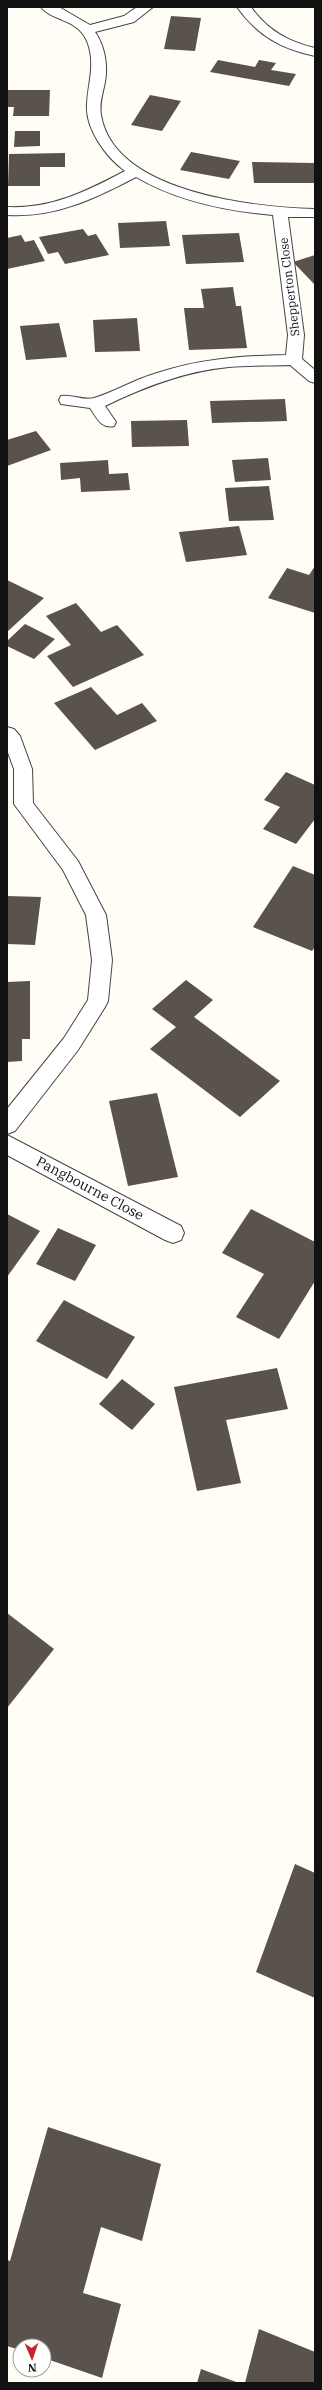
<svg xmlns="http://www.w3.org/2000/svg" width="322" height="2390" font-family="'IBM Plex Serif',serif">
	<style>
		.building { fill: #5a524d }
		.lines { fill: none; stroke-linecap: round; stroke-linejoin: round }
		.minor-casing { stroke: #444; stroke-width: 2 }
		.minor { fill: #fff; fill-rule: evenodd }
		.labels { text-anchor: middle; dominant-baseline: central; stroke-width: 4; stroke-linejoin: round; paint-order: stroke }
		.far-street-label { font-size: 12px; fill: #111; stroke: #fff }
		.street-label { font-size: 14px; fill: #111; stroke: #fff }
	</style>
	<rect width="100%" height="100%" fill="#fffdf5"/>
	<g class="building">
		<polygon points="171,16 201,18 195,51 164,49"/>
		<polygon points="218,60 255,67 259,60 276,63 271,70 296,74 289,86 210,72"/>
		<polygon points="7,90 50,90 49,116 13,116 14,107 7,107"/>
		<polygon points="150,95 181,101 162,131 131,125"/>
		<polygon points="15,131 40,131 40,146 14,147"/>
		<polygon points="191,152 240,161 229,179 180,170"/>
		<polygon points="65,153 65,167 40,167 40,186 8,186 9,154"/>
		<polygon points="252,162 315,163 315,183 254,183"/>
		<polygon points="166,221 170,246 120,248 118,223"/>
		<polygon points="83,229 88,236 96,234 109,255 65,264 58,252 48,254 39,237"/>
		<polygon points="239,233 244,262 186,264 182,235"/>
		<polygon points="21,235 25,242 34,240 45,261 7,269 7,238"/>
		<polygon points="315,255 315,285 293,262"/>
		<polygon points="233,287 236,306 241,306 247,348 189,350 184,308 204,308 201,289"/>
		<polygon points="137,318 140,351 95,352 93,320"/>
		<polygon points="59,323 67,357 26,360 20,326"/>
		<polygon points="285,399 287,421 212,423 210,401"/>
		<polygon points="187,420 189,446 132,447 131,421"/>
		<polygon points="36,431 51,450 7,466 7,440"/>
		<polygon points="268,458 271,480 235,482 232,460"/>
		<polygon points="108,460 109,474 128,473 130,490 81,492 80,478 61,480 60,463"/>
		<polygon points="269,486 274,520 229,521 225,488"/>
		<polygon points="239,526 247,555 186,562 179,532"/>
		<polygon points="315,566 315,613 268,598 287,568 309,575"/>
		<polygon points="7,580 44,598 7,632"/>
		<polygon points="76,603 101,632 117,625 144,655 73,687 47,656 71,645 46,616"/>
		<polygon points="25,624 55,639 34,659 7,646 7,641"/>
		<polygon points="91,687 117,715 142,703 157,721 95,750 54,703"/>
		<polygon points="286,772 315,785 315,819 296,844 263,829 280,807 264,800"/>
		<polygon points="293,866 315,875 315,947 312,951 253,927"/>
		<polygon points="7,896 41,897 35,945 7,944"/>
		<polygon points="186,980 213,1000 194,1017 280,1081 240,1117 150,1049 176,1027 152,1009"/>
		<polygon points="30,981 30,1039 22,1039 22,1061 7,1062 7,982"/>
		<polygon points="157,1093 178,1177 128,1186 109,1101"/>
		<polygon points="251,1209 315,1242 315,1281 279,1339 236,1317 264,1274 222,1253"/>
		<polygon points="7,1214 40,1231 7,1277"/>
		<polygon points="58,1228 96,1245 75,1281 36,1264"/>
		<polygon points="64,1300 135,1337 107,1379 36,1341"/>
		<polygon points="277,1368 288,1409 226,1420 241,1483 197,1491 174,1387"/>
		<polygon points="122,1379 155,1404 132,1430 99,1404"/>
		<polygon points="7,1613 54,1649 7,1708"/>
		<polygon points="295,1864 315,1873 315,1998 256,1972"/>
		<polygon points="48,2127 161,2164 142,2241 101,2227 83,2293 121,2304 102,2378 44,2358 44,2346 20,2346 20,2350 7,2346 7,2260 10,2261"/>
		<polygon points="259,2329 315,2352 315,2383 245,2383"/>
		<polygon points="201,2369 239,2383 197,2383"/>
	</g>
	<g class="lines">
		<defs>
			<g id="minor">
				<path d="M 41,7 L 59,7 L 90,25 L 124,16 L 137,7 L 153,7 L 134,22 L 95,32 C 105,46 108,66 105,82 C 103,93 99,103 101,115 C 114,193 253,207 315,209 L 315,217 L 288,217 L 304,335 L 302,359 L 315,370 L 315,383 L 309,381 L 290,365 C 270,366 249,365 229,367 C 185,371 144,387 105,406 L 116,422 L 114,426 C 101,429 97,418 90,408 L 61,404 L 59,400 L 61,396 C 72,394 84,401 94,398 C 115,392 133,380 154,374 C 198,359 241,356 286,355 L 288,335 L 273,215 C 226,211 177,201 136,177 C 94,199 55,218 7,215 L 7,207 C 52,209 87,191 125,171 C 106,157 85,129 87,104 C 88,82 96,64 87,41 C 77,18 51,21 41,7 Z"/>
				<path d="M 237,7 L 251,7 C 267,30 288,42 315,48 L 315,56 C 281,49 258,36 237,7 Z"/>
				<polygon points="7,727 14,729 20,736 32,769 33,803 78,861 106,915 112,960 108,1001 105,1007 78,1050 15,1131 7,1134 7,1109 64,1038 88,1000 92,960 86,915 63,870 14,804 14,769 7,750"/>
				<polygon points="7,1135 181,1226 184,1233 181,1240 173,1243 165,1240 7,1155"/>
			</g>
		</defs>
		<use href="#minor" class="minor-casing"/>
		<use href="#minor" class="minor"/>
	</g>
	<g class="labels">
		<g class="far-street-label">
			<text transform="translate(289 287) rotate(-97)">Shepperton Close</text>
		</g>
		<g class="street-label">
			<text transform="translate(90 1188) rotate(28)">Pangbourne Close</text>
		</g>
	</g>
	<rect width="322" height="2390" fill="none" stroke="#111111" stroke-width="16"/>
	<g transform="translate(32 2358) rotate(178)"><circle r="19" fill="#ffffff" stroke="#a0a0a0"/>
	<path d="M0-3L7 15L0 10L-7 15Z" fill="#c4262e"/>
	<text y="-6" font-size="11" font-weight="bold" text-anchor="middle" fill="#111111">N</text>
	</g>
</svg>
